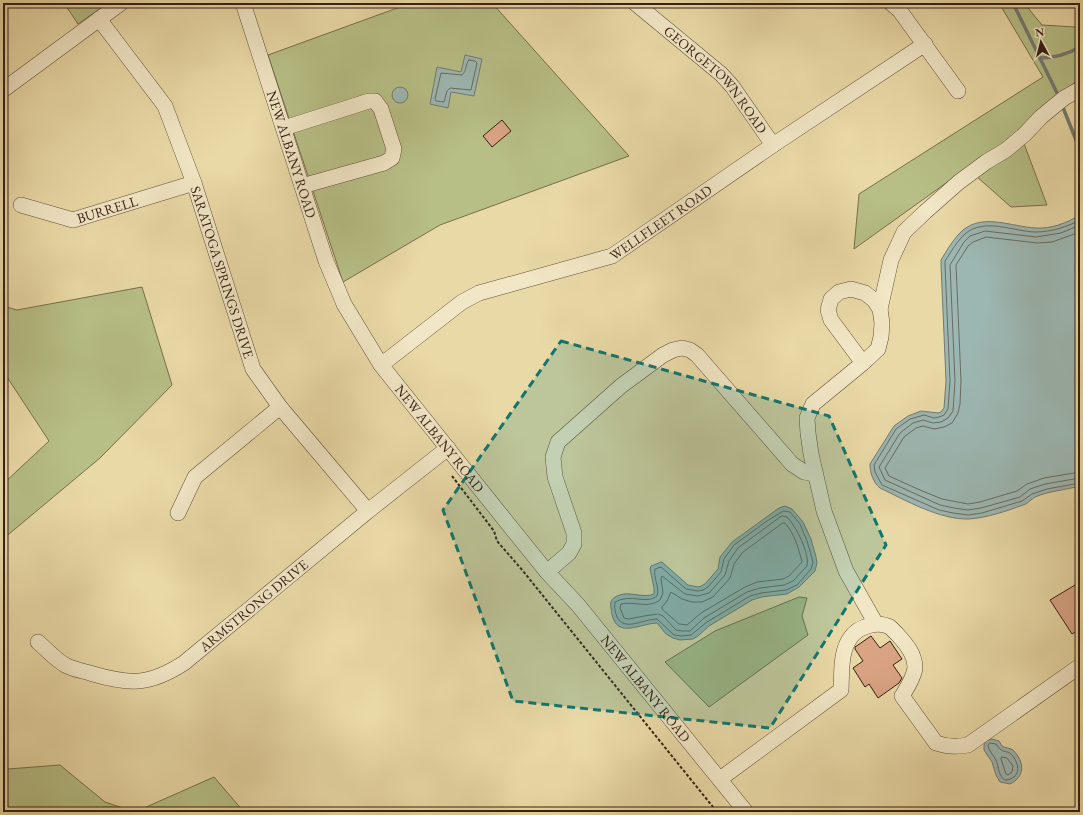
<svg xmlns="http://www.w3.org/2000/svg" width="1083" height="815" font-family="'EB Garamond',serif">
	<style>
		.green { fill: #b7bf86; stroke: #766f4c }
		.water { fill: #9cb7b2; stroke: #737a72 }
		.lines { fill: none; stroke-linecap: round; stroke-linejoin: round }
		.shore { stroke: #696b62; stroke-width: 1 }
		.stream { stroke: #737a72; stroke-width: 3.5 }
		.building { fill: #d9a384; stroke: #361f13 }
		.minor-casing { stroke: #634e38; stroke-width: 16 }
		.path { stroke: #361f13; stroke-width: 2; stroke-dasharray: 3 2; stroke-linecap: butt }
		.minor { stroke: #f1e6c5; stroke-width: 15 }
		.marked { fill: #0f766e; fill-opacity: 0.2; stroke: #0f766e; stroke-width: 3; stroke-dasharray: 8 5; stroke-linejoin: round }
		.labels { text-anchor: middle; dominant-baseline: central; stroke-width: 4; stroke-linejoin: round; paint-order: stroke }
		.street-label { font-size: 14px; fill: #361f13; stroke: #f1e6c5 }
	</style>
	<rect width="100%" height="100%" fill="#e9d9a6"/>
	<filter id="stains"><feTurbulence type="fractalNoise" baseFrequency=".005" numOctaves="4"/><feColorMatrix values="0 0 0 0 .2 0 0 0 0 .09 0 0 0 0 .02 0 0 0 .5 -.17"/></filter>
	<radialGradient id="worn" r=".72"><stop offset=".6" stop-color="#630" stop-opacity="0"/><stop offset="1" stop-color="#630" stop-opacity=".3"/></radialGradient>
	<g class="green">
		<polygon points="64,3 108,3 78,24"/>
		<polygon points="411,3 492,3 629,156 440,225 343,282 268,55"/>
		<polygon points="999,3 1024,3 1042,25 1075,27 1080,24 1080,80 1075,82 1020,133 1047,205 1011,207 967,168 854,249 859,194 1043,77"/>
		<polygon points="142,287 172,385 100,458 3,539 3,484 49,441 3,371 3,306 17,310"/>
		<polygon points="799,597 807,598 802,616 808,635 709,707 665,662 715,631"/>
		<polygon points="60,765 105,802 135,812 214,777 244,812 3,812 3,768 8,769"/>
	</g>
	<g class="water">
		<polygon points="465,55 482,59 474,96 451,92 448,108 430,104 437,67 461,72"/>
		<circle cx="400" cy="95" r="8"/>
		<path d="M 1080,215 L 1080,486 C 1065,490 1049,491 1035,497 C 1031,499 1028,504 1023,505 C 1007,511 986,518 969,519 C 940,520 905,500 880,488 C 873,482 870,473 870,464 L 894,426 L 908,416 L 921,411 L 938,413 L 941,412 L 944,408 L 946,381 L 941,265 L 941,260 C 947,250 954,238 963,230 C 984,213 1012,227 1036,228 C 1051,229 1067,223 1080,215 Z"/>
		<path d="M 785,506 L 792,509 L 803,522 L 811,539 L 816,557 L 817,563 L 815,571 L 799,587 L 787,594 L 761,597 L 752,600 L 709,626 L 698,636 L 693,639 L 680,640 L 673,638 L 666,634 L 657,623 C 637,624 614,641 611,608 C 610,602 611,599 617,596 C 630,590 642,599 654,594 L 654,588 L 650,569 L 651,566 L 661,562 L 662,562 L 688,585 L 698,587 L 701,586 L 705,584 L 718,569 L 720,557 L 732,542 L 779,508 Z"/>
		<path d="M 992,739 L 999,741 L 1002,746 C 1005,748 1010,748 1013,750 C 1025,762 1025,777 1010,784 L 1000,782 L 996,775 L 992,762 L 984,750 L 984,745 L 986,741 Z"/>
	</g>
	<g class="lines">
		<g class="shore">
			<path d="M 469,60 L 475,61 L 477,63 L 471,90 L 450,88 L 447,91 L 444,102 L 436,101 L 435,99 L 441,73 L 462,75 C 467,71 465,64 469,60 Z"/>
			<path d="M 1080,220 C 1067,227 1051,232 1036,232 C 1015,232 984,217 965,234 C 957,241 951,252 945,261 L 945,265 L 950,381 L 948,409 L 944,415 L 939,417 L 934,418 L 924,415 L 910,419 L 896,429 L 874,465 L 875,472 L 882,485 L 939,510 L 953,513 L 968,515 L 982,513 L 1022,501 L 1032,494 L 1047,489 L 1080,483"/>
			<polyline points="1080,225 1061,233 1036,237 985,231 970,236 964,242 950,265 955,381 953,411 948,418 941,422 933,423 923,420 913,423 900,433 879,467 885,480 940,505 954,508 968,510 981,508 1020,497 1030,489 1045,484 1080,478"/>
			<polyline points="1080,232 1052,242 1037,243 986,237 973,242 968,246 956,265 961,381 960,404 958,413 952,423 944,427 934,429 923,426 916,428 904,437 885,468 889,476 920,490 942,499 968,504 980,502 1017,491 1027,484 1044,478 1080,472"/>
			<path d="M 784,511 L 790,512 L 800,524 L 807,541 L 812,558 L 813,563 L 811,569 L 797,585 L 786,590 L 761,593 L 750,596 L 707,622 L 691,635 L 681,636 L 674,635 L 657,619 C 643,619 625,632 617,617 C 615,612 614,607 615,602 C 631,593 646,605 657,596 C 660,587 653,578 655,569 L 661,567 L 686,589 L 698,591 L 703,590 L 708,587 L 721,572 L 724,559 L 734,545 L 767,521 Z"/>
			<path d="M 782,516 L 787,517 C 796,526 810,554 807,566 L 793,581 L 784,585 L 760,588 L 747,592 L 704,618 L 690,631 L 682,631 L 676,630 L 663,616 L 658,614 L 644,616 L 629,619 L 624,618 L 620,608 L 621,604 C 635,601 648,609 660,600 L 663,593 L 661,578 L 662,576 L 685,594 L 698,596 L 709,593 L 725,575 L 729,561 L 738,548 Z"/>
			<path d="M 783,523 L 785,523 C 794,533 799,549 802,562 L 789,576 L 783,579 L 757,582 L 745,587 L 701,613 L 687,625 L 679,624 L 662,609 L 662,607 L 667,601 L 671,592 L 682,599 L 692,602 L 702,602 L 713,597 L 730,578 L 734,564 L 742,553 Z"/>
			<path d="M 990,743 L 996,744 C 1002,754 1007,750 1011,754 C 1017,760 1021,771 1014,777 C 1011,779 1009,780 1005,780 C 998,776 999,767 996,760 C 993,754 989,752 988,746 Z"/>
			<polygon points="1002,757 1007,758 1013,766 1012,772 1008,775 1006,774 1001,759"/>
		</g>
		<g class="stream">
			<polyline points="1013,3 1059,97"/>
			<path d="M 1040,58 C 1054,58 1068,54 1080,47"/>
			<polyline points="1062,105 1080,150"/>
		</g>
	</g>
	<g class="building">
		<polygon points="502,120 511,131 492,147 483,136"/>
		<polygon points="1080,582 1080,605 1075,608 1080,615 1080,629 1072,634 1050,600"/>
		<polygon points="871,636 880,648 890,641 902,659 893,665 902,678 899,683 878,698 869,684 865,687 853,668 863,661 855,649 855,647"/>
	</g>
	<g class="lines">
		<defs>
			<g id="minor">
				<path id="s1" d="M 243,3 L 326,261 L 344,304 L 381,365 L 513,530 L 547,572 L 578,605 L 746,812"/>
				<path id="s2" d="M 635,3 L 721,74 L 732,86 L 773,145"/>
				<polyline points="891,3 900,11 958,91"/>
				<path id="s3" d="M 99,19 L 165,106 L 194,183 L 253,369 L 280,407 L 368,511"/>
				<polyline points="3,90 121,3"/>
				<polyline points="284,128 369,101 375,101 381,109 394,149 392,158 384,163 302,186"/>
				<path id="s4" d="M 21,205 L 73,220 L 194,183"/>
				<polyline points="880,309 891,260 904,232 925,212 959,182 986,162 1006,150 1025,134 1041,117 1064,98 1080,89"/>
				<polyline points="863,363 831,320 828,310 831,299 839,292 851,289 865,293 874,300 880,309 882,323 881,337 878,349 863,363 813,404 807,418 808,433 811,454 824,511 846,571 876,624"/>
				<path id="s5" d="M 381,365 L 462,302 L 479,293 L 612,256 L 773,145 L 925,44"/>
				<polyline points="178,513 195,477 280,407"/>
				<polyline points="547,572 569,553 574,544 574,533 555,477 553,457 558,442 621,386 663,355 673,350 682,348 690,350 697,355 792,464 804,472 815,474"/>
				<path id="s6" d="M 38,642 C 46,649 58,662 67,666 C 75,670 85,671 93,674 C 131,685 150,685 184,663 L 368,511 L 448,448"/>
				<path d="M 720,779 L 841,690 C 842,673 840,651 851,637 C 859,626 878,621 890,627 C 892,629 895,632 897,634 C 906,644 915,654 915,668 C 914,677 907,688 902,696 L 936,743 C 947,747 957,747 968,745 L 1080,666"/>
			</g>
		</defs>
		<use href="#minor" class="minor-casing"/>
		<polyline class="path" points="452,476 494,531 497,541 523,571 717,812"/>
		<use href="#minor" class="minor"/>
	</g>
	<path class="marked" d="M 561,341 L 829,416 L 886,545 L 770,728 L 513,701 L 443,510 Z"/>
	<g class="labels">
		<g class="street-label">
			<text stroke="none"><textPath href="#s2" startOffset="112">GEORGETOWN ROAD</textPath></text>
			<text stroke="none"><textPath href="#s1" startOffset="159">NEW ALBANY ROAD</textPath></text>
			<text stroke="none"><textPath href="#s4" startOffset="90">BURRELL</textPath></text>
			<text stroke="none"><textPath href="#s5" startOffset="319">WELLFLEET ROAD</textPath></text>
			<text stroke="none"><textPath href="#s3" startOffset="285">SARATOGA SPRINGS DRIVE</textPath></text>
			<text stroke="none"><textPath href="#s1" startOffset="483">NEW ALBANY ROAD</textPath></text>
			<text stroke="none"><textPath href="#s6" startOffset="251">ARMSTRONG DRIVE</textPath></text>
			<text stroke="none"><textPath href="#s1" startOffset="807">NEW ALBANY ROAD</textPath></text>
		</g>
	</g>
	<rect width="1083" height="815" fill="none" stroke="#e9d9a6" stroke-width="16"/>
	<rect x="4" y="4" width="1075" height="807" fill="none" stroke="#361f13" stroke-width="2"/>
	<rect x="8" y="8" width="1067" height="799" fill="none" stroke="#361f13"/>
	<g transform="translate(1041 42) rotate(353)" stroke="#f1e6c5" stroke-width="3" paint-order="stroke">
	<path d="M0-3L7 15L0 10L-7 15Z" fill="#361f13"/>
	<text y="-6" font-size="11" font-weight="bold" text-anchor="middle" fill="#361f13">N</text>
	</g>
	<rect width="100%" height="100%" filter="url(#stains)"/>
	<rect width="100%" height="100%" fill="url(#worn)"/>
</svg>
